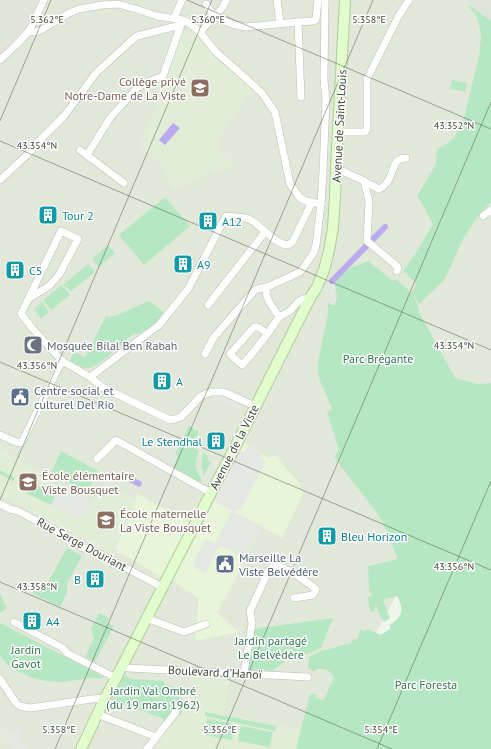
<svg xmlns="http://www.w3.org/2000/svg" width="491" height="749" font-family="'PT Sans',sans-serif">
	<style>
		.residential { fill: #e1e8d9 }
		.commercial { fill: #e9f5d8 }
		.industrial { fill: #e1e4dc }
		.education { fill: #e1edd6 }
		.green { fill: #b6e7c3 }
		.parking { fill: #e5e7e2 }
		.water { fill: #baabee }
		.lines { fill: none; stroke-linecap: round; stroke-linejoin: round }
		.canal { stroke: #baabee; stroke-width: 6 }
		.street-casing { stroke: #b8c0ae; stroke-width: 8 }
		.secondary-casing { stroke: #b0cc98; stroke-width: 12 }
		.street { stroke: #fff; stroke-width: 7 }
		.secondary { stroke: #e1fccd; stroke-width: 10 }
		.ticks { fill: none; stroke: #424939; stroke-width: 1; stroke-opacity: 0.45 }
		.labels { text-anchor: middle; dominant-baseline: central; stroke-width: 3; stroke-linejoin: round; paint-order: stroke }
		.education-label { font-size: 12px; fill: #785e54; stroke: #fff; text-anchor: start }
		.street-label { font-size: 12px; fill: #424939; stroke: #fff }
		.culture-label { font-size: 12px; fill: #0d838f; stroke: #fff; text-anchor: start }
		.worship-label { font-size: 12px; fill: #5b616d; stroke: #fff; text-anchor: start }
		.park-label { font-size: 12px; fill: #2e794e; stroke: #fff }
		.service-label { font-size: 12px; fill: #4e5e75; stroke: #fff; text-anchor: start }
		.ticks-label { font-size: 10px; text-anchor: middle; fill: #424939; stroke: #fff; stroke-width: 3; stroke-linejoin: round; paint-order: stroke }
	</style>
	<rect width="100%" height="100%" fill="#f0f5eb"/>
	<polygon class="residential" points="0,0 491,0 491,420 364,655 349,749 0,749"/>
	<polygon class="commercial" points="244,443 270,458 275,455 299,483 303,494 282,538 262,527 217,613 238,632 195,641 199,599 174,581 159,576 115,549 132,515 137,493 200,530"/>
	<g class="industrial">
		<polygon points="0,0 31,0 38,3 24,30 18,37 0,54"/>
		<polygon points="470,0 491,0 491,21 469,5 468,6 467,6"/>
	</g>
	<g class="education">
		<polygon points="182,31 200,35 254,88 216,144 224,156 235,164 173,189 160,163 140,147"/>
		<polygon points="0,447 28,466 91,501 96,493 100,495 104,487 106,485 109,485 134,498 132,515 111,554 0,496"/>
		<polygon points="191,676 230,678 224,714 301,730 296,749 162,749 153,746 177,713 181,714 183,706 190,688"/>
	</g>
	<g class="green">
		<polygon points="469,5 491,21 491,202 480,213 463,239 445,279 419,304 411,293 417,284 403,271 416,253 433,224 423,205 417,196 432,171 436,163 437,149 448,143 455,136 459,129 464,118 479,56 481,38 479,24 476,15 468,6"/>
		<polygon points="452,80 467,83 465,92 450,89"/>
		<polygon points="165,197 190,226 144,265 119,235"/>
		<polygon points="108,245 115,253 99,267 92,259"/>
		<path d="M 368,261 L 392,280 L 397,280 C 401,284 406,287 409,291 C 414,297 419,305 419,312 L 455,378 L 478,384 L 491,383 L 491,749 L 296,749 L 310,694 L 315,694 L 316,698 L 322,700 L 324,699 L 334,678 C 330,669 326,669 317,669 L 314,672 L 308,668 L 309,657 L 320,651 L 331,649 L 342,645 L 349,644 L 355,639 L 358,639 L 360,630 L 365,631 L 368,629 L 381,635 L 390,629 L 390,625 C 403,616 404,610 397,596 L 383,600 L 390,618 L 384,622 C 380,617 379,612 376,606 L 375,607 L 375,611 L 371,612 L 369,606 L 368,597 L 372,596 L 369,590 L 368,566 L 398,559 L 382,521 L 377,513 L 334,457 L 339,450 L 327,412 L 332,409 L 319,378 L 318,371 L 318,362 L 328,313 L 328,306 L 327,302 L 332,305 L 335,284 L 334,281 L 346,270 Z"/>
		<polygon points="88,264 95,272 71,291 63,285"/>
		<polygon points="62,285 70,295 51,310 43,300"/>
		<path d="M 149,301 L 164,312 L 155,325 L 138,334 L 133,334 C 125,341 97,369 87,368 C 81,368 75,363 70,360 L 74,352 L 85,357 L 106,316 L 110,317 L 115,316 Z"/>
		<polygon points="42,302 49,312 41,319 34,309"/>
		<path d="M 189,426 L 199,432 L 191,447 L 199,451 C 195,460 195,469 200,477 L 201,478 L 201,483 L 173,467 L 178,456 L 175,454 L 179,447 L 178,446 Z"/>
		<polygon points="61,451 98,471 87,492 51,473"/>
		<path d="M 203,453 L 209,456 L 207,460 L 211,462 L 204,475 C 200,468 202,460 203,453 Z"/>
		<polygon points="0,470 15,478 13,481 0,474"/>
		<polygon points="32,482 56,494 51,505 26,493"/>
		<polygon points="67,548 82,556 67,583 67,593 60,607 32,593 33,589 42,593"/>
		<polygon points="0,593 7,609 0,612"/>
		<polygon points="99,613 109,618 107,623 114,626 95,662 85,657 94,638 91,629"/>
		<polygon points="333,618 321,648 307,654 290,657 273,671 247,670 253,629"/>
		<polygon points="0,623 104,677 103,678 92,678 63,682 46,681 36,679 17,671 7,665 0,655"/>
		<polygon points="124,676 128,677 128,678 130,678 131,679 164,681 164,684 182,689 177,707 182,709 181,715 177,713 158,732 164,719 112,700"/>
		<polygon points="205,712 276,726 275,731 205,716"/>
		<polygon points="207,719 235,724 232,740 205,735"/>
		<polygon points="241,726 273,732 270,747 238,741"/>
	</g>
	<g class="parking">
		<polygon points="334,281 337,296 335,305 332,305 329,282"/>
		<polygon points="220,392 244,401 241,408 222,401 216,400"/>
		<polygon points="248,446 262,454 260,458 266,462 242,508 234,512 262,526 245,559 220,545 205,573 192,566 205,539 215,544 232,511 214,501 240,450 245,452"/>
		<polygon points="64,486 90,500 89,502 90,503 84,515 83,514 82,516 83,517 83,519 74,514 72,517 69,516 69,514 59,508 57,509 52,507"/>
		<polygon points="3,725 8,727 6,732 11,734 14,729 21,732 18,740 29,745 27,749 11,749 11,747 7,745 9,741 3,738 2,736 3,733 0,732"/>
	</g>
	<g class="water">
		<polygon points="173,123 180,128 165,145 159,140"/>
		<polygon points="132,477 142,482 141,486 139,487 129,482"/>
	</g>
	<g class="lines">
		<polyline class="canal" points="332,281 385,227"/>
		<defs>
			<g id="street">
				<polyline points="277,0 280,23"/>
				<polyline points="206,4 214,16 232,24 245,27 298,22 313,21 316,20 318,0"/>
				<polyline points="174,18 182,0"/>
				<polyline points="298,22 301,97"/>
				<polyline points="29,31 35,32 41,30 69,13 79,9 102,5 118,4 139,10 157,16 183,20 189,23 200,32 215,51 261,92 275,112 290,184 300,198 306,201 321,204 323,171 326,100 324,80 325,0"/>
				<polyline points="200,32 223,7 226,0"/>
				<polyline points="0,60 16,45 29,31 44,0"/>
				<polyline points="338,132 365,132 367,129 367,79 398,17 409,0"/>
				<polyline points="80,150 124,183"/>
				<polyline points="87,155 110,118 137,88 148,82 163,76 182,22"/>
				<polyline points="336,168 364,181 369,201 367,241 397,266 398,268 397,271"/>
				<polyline points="0,180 28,154 38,142 64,116 96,73 131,41 137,36 181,25"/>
				<path d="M 364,181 L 373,186 L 379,189 C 396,182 389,157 406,158"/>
				<polyline points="483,216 491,210"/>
				<polyline points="267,287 300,272 306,264 314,252 316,245 321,204"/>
				<polyline points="28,299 49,286 59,275 78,239 61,231 21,314 33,329 62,361 90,377 102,387 164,417 170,420 175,419 181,417 201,396 211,392 224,392 255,406"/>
				<polyline points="208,305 265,232"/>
				<path d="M 268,334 L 258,327 L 254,327 L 230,354 L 242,365 C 256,350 268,334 279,317"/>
				<path d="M 205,354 L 214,337 L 255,290 L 258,289 L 267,287 C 263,297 274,308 279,317 L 290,311 L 298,302 L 303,299 L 310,298"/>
				<polyline points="90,377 159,325 188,289 226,216 246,218 253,221 275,240 285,245 290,244 293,241 312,202"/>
				<polyline points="0,435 16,442 21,443 23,440 62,361"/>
				<polyline points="97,459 116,440 211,493"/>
				<path d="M 0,504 L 10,509 L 18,511 L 69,538 C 73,542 78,545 83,548 C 87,549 90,549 94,551 L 162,587"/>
				<polyline points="146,618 184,632 206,624"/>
				<polyline points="14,622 63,648 67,653 116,678"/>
				<polyline points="122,666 128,668 308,677"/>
				<path d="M 244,673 L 252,623 L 250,611 L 269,570 L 275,564 C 290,570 303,579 316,589 L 313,595 L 294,598"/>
				<polyline points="0,679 16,703 20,706 30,708 92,699 105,698"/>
				<polyline points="97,714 156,737"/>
				<polyline points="147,749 176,712"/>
			</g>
			<polyline id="secondary" points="81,749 105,698 116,678 212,491 231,455 310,298 317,287 324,270 329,251 333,227 335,197 336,168 345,0"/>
		</defs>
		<use href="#street" class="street-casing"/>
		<use href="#secondary" class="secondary-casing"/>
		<use href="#street" class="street"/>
		<use href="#secondary" class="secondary"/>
	</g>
	<path class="ticks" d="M 187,0 L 491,129M 0,121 L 51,0M 0,141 L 491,350M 0,362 L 491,570M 0,500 L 212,0M 0,582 L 392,749M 55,749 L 373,0M 216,749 L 491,102M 377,749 L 491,481"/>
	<defs>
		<symbol id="school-square" viewBox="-11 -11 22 22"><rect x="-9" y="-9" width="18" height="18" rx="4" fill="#8d6e63" stroke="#fff"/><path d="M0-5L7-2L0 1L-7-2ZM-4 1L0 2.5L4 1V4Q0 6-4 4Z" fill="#fff"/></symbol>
		<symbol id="building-square" viewBox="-11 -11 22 22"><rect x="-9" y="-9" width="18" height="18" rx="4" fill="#0f9aa8" stroke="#fff"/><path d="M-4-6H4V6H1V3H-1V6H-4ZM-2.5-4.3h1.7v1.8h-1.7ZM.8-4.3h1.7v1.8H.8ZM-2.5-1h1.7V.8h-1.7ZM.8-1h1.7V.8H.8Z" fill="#fff"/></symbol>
		<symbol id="mosque-square" viewBox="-11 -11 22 22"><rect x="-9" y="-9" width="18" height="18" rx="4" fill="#6b7280" stroke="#fff"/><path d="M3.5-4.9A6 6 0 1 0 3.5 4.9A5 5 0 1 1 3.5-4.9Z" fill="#fff"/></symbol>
		<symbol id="civic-square" viewBox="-11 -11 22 22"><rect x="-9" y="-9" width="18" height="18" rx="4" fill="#5c6f8a" stroke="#fff"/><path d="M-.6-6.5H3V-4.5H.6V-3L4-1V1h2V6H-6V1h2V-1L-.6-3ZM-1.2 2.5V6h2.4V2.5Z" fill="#fff"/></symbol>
	</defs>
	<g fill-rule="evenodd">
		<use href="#school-square" x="189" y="77" width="22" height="22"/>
		<use href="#building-square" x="37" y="204" width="22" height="22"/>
		<use href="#building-square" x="197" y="210" width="22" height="22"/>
		<use href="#building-square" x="172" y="253" width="22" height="22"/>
		<use href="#building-square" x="4" y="259" width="22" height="22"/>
		<use href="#mosque-square" x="22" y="334" width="22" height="22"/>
		<use href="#building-square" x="151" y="370" width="22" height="22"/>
		<use href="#civic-square" x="9" y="386" width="22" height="22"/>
		<use href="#building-square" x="205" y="430" width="22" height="22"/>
		<use href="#school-square" x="17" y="471" width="22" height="22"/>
		<use href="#school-square" x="95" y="509" width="22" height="22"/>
		<use href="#building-square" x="316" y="525" width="22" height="22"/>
		<use href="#civic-square" x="214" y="553" width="22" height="22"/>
		<use href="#building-square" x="84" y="568" width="22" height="22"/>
		<use href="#building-square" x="21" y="610" width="22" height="22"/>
	</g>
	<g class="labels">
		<g class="education-label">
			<text x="186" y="81" text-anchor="end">Collège privé<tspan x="186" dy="14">Notre-Dame de La Viste</tspan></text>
			<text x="42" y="475">École élémentaire<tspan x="42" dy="14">Viste Bousquet</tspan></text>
			<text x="120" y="513">École maternelle<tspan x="120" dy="14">La Viste Bousquet</tspan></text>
		</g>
		<g class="street-label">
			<text transform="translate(339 126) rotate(-87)">Avenue de Saint-Louis</text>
			<text transform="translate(234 447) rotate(-63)">Avenue de la Viste</text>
			<text transform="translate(82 544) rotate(28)">Rue Serge Douriant</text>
			<text transform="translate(215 672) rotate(3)">Boulevard d'Hanoï</text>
		</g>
		<g class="culture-label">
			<text x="62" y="215">Tour 2</text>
			<text x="222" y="221">A12</text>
			<text x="197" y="264">A9</text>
			<text x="29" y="270">C5</text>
			<text x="176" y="381">A</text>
			<text x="202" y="441" text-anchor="end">Le Stendhal</text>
			<text x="341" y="536">Bleu Horizon</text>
			<text x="81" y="579" text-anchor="end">B</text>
			<text x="46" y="621">A4</text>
		</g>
		<g class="worship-label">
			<text x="47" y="345">Mosquée Bilal Ben Rabah</text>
		</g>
		<g class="park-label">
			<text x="378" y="358">Parc Brégante</text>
			<text x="271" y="640">Jardin partagé<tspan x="271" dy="14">Le Belvédère</tspan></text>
			<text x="26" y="649">Jardin<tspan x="26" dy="14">Gavot</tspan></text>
			<text x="426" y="684">Parc Foresta</text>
			<text x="153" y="690">Jardin Val Ombré<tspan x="153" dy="14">(du 19 mars 1962)</tspan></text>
		</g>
		<g class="service-label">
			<text x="34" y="390">Centre social et<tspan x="34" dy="14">culturel Del Rio</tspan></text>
			<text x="239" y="557">Marseille La<tspan x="239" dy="14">Viste Belvédère</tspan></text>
		</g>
	</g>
	<g class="ticks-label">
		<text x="47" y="23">5.362°E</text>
		<text x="369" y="23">5.358°E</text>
		<text x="208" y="23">5.360°E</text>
		<text x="454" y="129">43.352°N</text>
		<text x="37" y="149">43.354°N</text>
		<text x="454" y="349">43.354°N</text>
		<text x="37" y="369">43.356°N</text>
		<text x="454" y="570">43.356°N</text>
		<text x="37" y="590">43.358°N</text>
		<text x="59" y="733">5.358°E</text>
		<text x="220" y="733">5.356°E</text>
		<text x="381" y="733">5.354°E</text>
	</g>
</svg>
